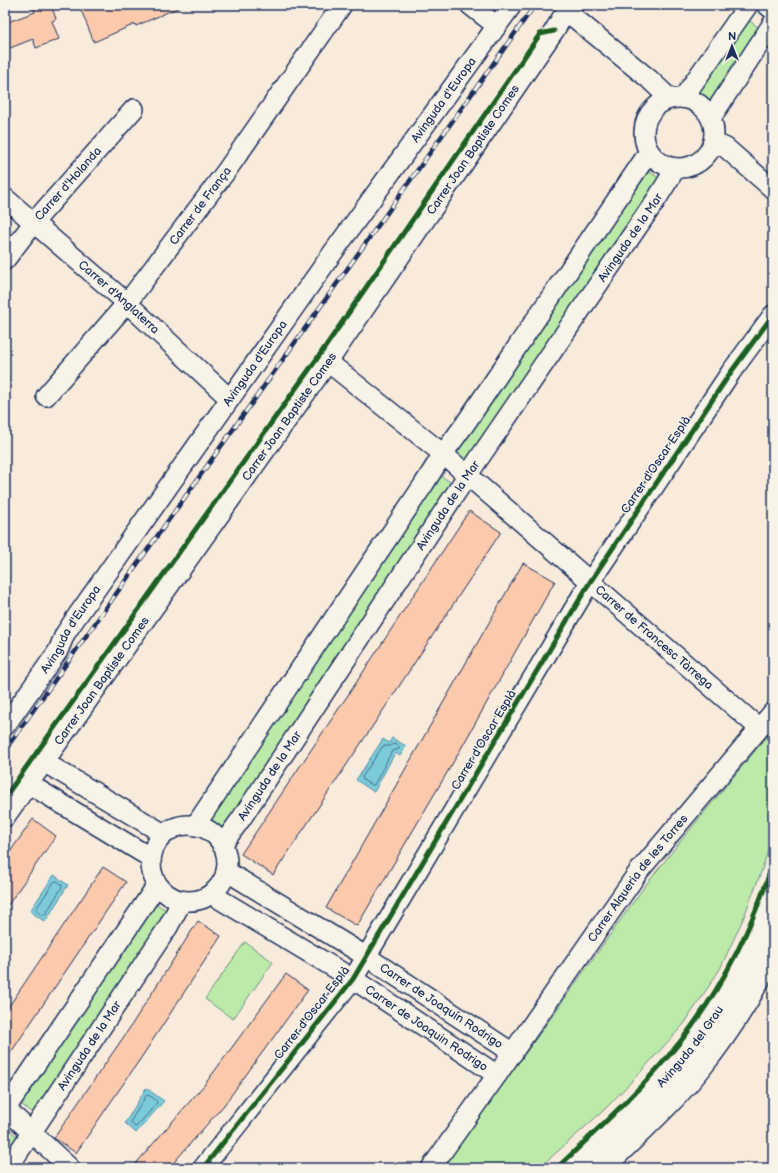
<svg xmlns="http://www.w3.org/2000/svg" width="778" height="1173" font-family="'Balsamiq Sans',sans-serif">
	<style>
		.green { fill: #bceba9; stroke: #6c8d84 }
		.water { fill: #7ccbd9; stroke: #558da8 }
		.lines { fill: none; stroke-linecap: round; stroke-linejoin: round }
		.shore { stroke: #426d8f; stroke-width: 1 }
		.building { fill: #fbc9ab; stroke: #1b2f5e }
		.minor-casing { stroke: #1b2f5e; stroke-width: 22 }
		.major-casing { stroke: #1b2f5e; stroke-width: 25 }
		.minor { stroke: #f7f3e8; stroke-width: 19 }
		.major { stroke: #f7f3e8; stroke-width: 22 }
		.rail-casing { stroke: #1b2f5e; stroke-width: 4.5 }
		.rail { stroke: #f7f3e8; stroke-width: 3; stroke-dasharray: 9; stroke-linecap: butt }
		.cycleway-casing { stroke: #f7f3e8; stroke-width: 8 }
		.cycleway { stroke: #1b5e20; stroke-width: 5 }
		.labels { text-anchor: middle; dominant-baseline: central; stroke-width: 3; stroke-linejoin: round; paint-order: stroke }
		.street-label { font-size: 12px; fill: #1b2f5e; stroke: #f7f3e8 }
	</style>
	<rect width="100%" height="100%" fill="#f8ebdc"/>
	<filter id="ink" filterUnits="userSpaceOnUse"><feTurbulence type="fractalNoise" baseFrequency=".025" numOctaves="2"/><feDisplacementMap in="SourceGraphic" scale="8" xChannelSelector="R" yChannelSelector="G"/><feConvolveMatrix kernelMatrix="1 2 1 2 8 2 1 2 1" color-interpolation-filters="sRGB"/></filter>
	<g filter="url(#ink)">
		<g class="green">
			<polygon points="747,19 762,30 712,104 699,92"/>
			<polygon points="645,169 662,180 468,464 454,453"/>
			<polygon points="440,475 454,485 220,835 205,826"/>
			<polygon points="773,729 773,835 760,875 743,919 720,969 684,1024 634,1079 603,1111 539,1168 438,1168 487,1106 548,1022 644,887 684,837"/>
			<polygon points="153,902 168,911 33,1113 18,1102"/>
			<polygon points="245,942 273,962 233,1019 205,999"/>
			<polygon points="5,1127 18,1137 5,1155"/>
		</g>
		<g class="water">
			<polygon points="392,738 406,746 400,756 395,753 374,792 356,780 383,739 389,743"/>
			<polygon points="54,875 68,885 45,922 30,911"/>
			<polygon points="146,1088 164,1101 136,1133 125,1123"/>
		</g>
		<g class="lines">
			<g class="shore">
				<polygon points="395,744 399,746 399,749 392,751 374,785 371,785 363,780 362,777 383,746 390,746"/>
				<polygon points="57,881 62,885 62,887 45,915 42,915 37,911 36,909 54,882"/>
				<path d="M 147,1095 C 150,1095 157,1100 157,1103 L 137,1126 L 135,1127 L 131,1123 L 131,1121 Z"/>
			</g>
		</g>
		<g class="building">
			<polygon points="33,5 51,5 56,19 52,21 59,39 36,48 33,39 5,50 5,23 35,12"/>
			<polygon points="79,5 184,5 136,26 135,24 94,42"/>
			<polygon points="469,511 501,532 384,709 273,875 241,854 352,689"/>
			<polygon points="523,563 555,581 458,754 357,926 326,908"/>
			<polygon points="33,819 56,836 5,909 5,859"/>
			<polygon points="103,867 126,882 5,1061 5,1012"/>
			<polygon points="198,921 221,936 143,1055 76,1153 54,1138 127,1032"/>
			<polygon points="286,974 308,990 224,1105 169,1168 132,1168 205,1084"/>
		</g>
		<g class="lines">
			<defs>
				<g id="minor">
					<polyline points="470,5 497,26"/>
					<polyline points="767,5 773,10"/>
					<polyline points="566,11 649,79 669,98"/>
					<polyline points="683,98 748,5"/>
					<circle cx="679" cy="133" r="35"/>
					<polyline points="711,118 773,23"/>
					<polyline points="713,142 726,148 773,189"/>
					<path id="s1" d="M 5,198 L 127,303 L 230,399"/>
					<path id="s2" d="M 5,260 L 34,222 L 134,109"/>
					<path id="s3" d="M 328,362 L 443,454 L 759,728"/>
					<path id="s4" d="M 46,396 L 127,303 L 227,170 L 342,5"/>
					<path id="s5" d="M 5,726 L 58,651 L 65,634 L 75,619 L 329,258 L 512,5"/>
					<polyline points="44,762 164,834"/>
					<polyline points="29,784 151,858"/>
					<path id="s6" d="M 5,817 L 328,362 L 554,31 L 566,11"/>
					<circle cx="189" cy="863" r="38"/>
					<polyline points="195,826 424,484 443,454 465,424 649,152"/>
					<path id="s7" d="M 222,845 L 241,819 L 467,476 L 656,200 L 676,168"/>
					<path id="s8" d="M 226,871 L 367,957 L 513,1053"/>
					<path id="s9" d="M 211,894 L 353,979 L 497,1075"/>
					<polyline points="5,1108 70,1168"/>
					<polyline points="5,1110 157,885"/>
					<path id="s10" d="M 8,1168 L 168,927 L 182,901"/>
					<polyline points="203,1168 353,979 590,582 731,372 773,315"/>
					<path id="s11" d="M 431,1168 L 497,1075 L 639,871 L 773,712"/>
				</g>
				<g id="major">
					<path id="s12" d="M 576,1168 C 614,1131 654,1094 688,1052 C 724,1007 753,955 773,901"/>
					<path d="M 603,1168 C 636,1135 671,1104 700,1068 C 729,1032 753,993 773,952"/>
				</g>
			</defs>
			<use href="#minor" class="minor-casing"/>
			<use href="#major" class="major-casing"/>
			<use href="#minor" class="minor"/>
			<use href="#major" class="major"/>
			<defs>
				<polyline id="rail" points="5,750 535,5"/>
			</defs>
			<use href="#rail" class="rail-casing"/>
			<use href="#rail" class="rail"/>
			<defs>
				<g id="cycleway">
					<polyline points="5,797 321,353 540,34 554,31"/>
					<polyline points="203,1168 353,979 590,582 731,372 773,315"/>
					<path d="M 557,1168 C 599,1128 643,1088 680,1042 C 722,989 752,928 773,863"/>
				</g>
			</defs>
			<use href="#cycleway" class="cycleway-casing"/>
			<use href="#cycleway" class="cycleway"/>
		</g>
	</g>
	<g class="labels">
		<g class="street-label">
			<text stroke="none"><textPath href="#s5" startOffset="765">Avinguda d'Europa</textPath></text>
			<text stroke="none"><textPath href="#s6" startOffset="815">Carrer Joan Baptiste Comes</textPath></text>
			<text stroke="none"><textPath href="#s2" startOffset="99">Carrer d'Holanda</textPath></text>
			<text stroke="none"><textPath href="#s4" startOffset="245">Carrer de França</textPath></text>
			<text stroke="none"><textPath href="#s7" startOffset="732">Avinguda de la Mar</textPath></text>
			<text stroke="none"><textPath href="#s1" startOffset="151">Carrer d'Anglaterra</textPath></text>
			<text stroke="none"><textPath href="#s5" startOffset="441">Avinguda d'Europa</textPath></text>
			<text stroke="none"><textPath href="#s6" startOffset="491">Carrer Joan Baptiste Comes</textPath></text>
			<text transform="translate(656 465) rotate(-56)">Carrer d'Oscar Esplà</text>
			<text stroke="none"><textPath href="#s7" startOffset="408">Avinguda de la Mar</textPath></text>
			<text stroke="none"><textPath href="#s5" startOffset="117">Avinguda d'Europa</textPath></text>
			<text stroke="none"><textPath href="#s3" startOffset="427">Carrer de Francesc Tàrrega</textPath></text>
			<text stroke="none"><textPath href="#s6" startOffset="167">Carrer Joan Baptiste Comes</textPath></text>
			<text transform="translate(484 740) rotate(-59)">Carrer d'Oscar Esplà</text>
			<text stroke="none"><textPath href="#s7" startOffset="84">Avinguda de la Mar</textPath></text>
			<text stroke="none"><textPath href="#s11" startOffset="356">Carrer Alqueria de les Torres</textPath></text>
			<text stroke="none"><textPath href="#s8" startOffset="254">Carrer de Joaquín Rodrigo</textPath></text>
			<text transform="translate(312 1013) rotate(-52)">Carrer d'Oscar Esplà</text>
			<text stroke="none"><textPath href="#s9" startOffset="254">Carrer de Joaquin Rodrigo</textPath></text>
			<text stroke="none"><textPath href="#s10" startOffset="147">Avinguda de la Mar</textPath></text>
			<text stroke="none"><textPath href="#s12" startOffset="167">Avinguda del Grau</textPath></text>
		</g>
	</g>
	<rect width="778" height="1173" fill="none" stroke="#f7f3e8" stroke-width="20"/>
	<rect x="10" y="10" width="758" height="1153" fill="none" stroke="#1b2f5e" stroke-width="1.5" filter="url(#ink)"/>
	<g transform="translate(732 46)" stroke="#f7f3e8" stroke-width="3" paint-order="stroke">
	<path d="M0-3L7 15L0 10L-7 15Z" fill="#1b2f5e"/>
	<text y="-6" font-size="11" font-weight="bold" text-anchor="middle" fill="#1b2f5e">N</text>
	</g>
</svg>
